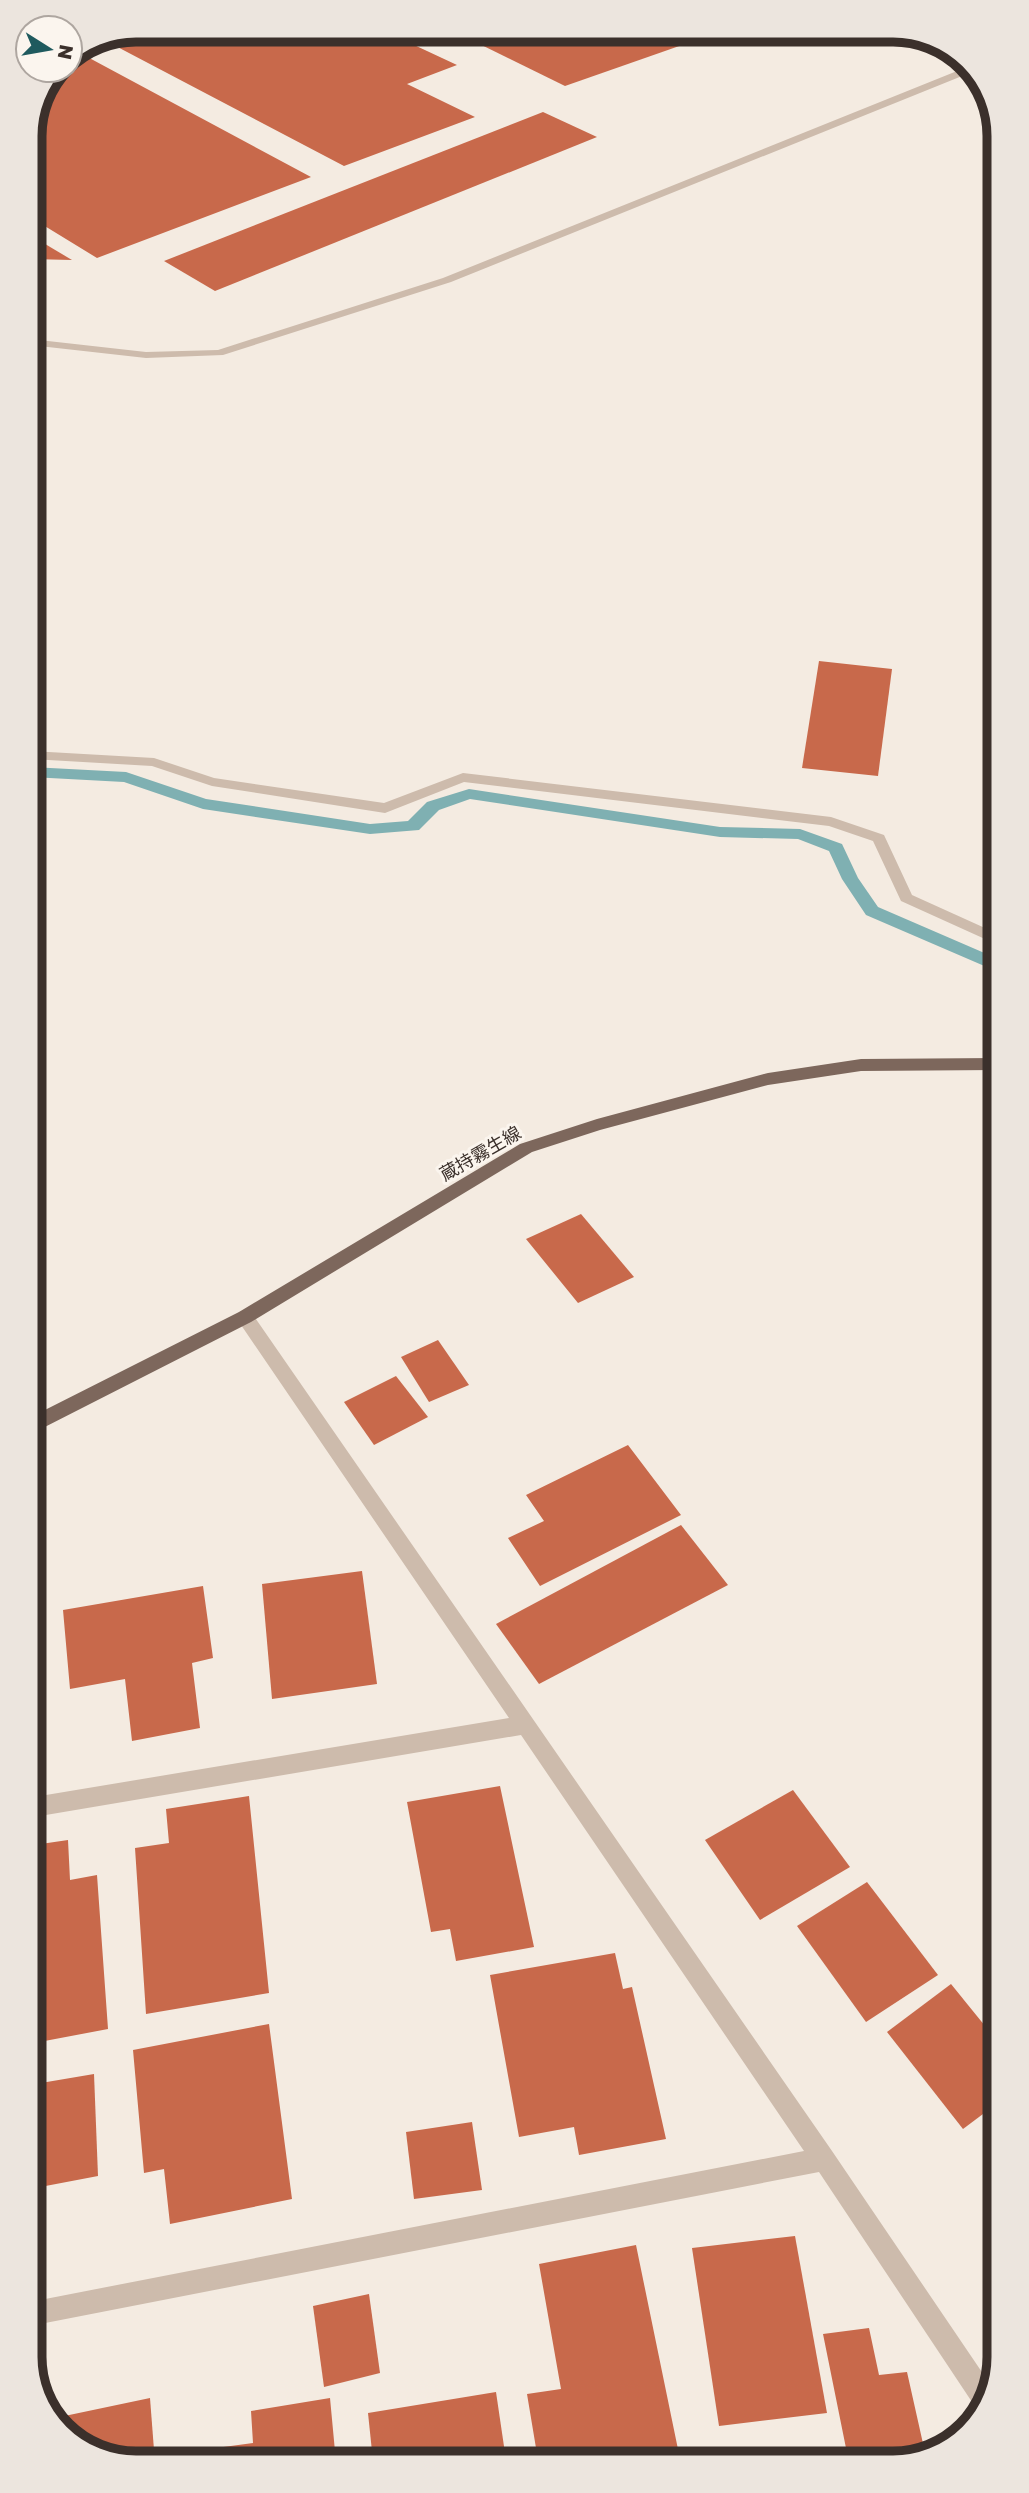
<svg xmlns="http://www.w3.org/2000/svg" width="1029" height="2493" font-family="'Golos Text','Noto Sans JP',sans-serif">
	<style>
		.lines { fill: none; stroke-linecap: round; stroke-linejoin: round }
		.stream { fill: #7fb0b2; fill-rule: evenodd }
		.building { fill: #c8694b }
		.minor { fill: #cdbbac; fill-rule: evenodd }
		.major { fill: #7d675c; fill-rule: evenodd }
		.labels { text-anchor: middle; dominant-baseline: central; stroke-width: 6; stroke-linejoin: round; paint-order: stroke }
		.street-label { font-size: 18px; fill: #3b302b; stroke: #fbf5ee }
		.rim { fill: none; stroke: #3b302b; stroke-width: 9 }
	</style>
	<rect width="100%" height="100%" fill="#f4ebe1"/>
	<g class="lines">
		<polygon class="stream" points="31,767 126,772 206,799 370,824 408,821 427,802 469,789 720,827 800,829 842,844 858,878 878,907 996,958 996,971 866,915 842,879 829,851 798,839 720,837 470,799 439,810 419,830 370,834 203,809 124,782 31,777"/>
	</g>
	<g class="building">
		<polygon points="136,30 382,30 457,65 407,84 475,117 344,166 108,42"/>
		<polygon points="451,30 725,30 565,86"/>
		<polygon points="80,53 311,177 97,258 30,217 30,130 57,70 70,70 70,57"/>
		<polygon points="543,112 597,137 215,291 164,261"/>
		<polygon points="30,235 72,260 30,259"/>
		<polygon points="819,661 892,669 878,776 802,768"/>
		<polygon points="581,1214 634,1277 578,1303 526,1239"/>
		<polygon points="438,1340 469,1385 429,1402 401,1357"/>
		<polygon points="396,1376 428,1417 374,1445 344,1402"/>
		<polygon points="628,1445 681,1515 540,1586 508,1538 544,1521 526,1495"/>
		<polygon points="681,1525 728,1585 539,1684 496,1624"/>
		<polygon points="362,1571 377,1684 272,1699 262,1584"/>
		<polygon points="203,1586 213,1658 192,1663 200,1728 132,1741 125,1679 70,1689 63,1610"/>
		<polygon points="34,1709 39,1757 34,1758"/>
		<polygon points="500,1786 534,1947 456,1961 450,1929 431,1932 407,1802"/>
		<polygon points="793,1790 850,1867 760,1920 705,1840"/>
		<polygon points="249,1796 269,1993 146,2014 135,1848 169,1843 166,1809"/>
		<polygon points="68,1840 70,1880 97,1875 108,2029 34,2043 34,1845"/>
		<polygon points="867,1882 938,1975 866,2022 797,1926"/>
		<polygon points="615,1953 623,1989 632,1987 666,2139 579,2155 574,2127 519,2137 490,1975"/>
		<polygon points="951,1984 998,2042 999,2102 963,2129 887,2032"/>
		<polygon points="269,2024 292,2199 170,2224 164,2169 144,2173 133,2050"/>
		<polygon points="94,2074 98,2176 35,2188 35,2084"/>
		<polygon points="472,2122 482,2190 414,2199 406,2132"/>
		<polygon points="795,2236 827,2413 719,2426 692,2248"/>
		<polygon points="636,2245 680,2459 538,2460 527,2394 561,2389 539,2264"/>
		<polygon points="369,2294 380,2373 324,2387 313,2306"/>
		<polygon points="869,2328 879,2375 907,2372 924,2448 848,2458 823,2334"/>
		<polygon points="496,2392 506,2460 373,2461 368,2413"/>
		<polygon points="150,2398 155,2463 129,2463 71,2441 55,2418"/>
		<polygon points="330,2398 336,2462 217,2462 216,2448 253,2443 251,2411"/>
	</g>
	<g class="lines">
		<g class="minor">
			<polygon points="967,67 972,72 451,282 223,355 146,358 30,345 30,339 146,352 218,350 443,278"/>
			<polygon points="31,751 154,758 214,778 384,803 463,773 831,817 884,835 912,895 996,933 996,944 901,901 873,841 829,826 464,782 385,813 212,786 152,766 31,759"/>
			<polygon points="245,1310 251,1312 832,2151 990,2384 981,2410 976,2408 819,2172 35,2325 35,2301 804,2151 521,1735 34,1817 34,1797 509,1718 239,1322 236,1317 239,1312"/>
		</g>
		<polygon class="major" points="996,1058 996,1070 861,1071 768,1085 600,1130 532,1152 251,1322 33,1433 33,1416 239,1312 520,1144 597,1119 768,1073 861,1059"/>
	</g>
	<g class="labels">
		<g class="street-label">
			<text transform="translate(480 1153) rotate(-30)">蔵持霧生線</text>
		</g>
	</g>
	<path d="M0 0H1029V2493H0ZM136 42H893A94 94 0 0 1 987 136V2357A94 94 0 0 1 893 2451H136A94 94 0 0 1 42 2357V136A94 94 0 0 1 136 42Z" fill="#ece5de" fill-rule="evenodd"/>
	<path class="rim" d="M136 42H893A94 94 0 0 1 987 136V2357A94 94 0 0 1 893 2451H136A94 94 0 0 1 42 2357V136A94 94 0 0 1 136 42Z"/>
	<g transform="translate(49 49) rotate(101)"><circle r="33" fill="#fbf5ee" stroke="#aea6a0" stroke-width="2"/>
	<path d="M0-5L12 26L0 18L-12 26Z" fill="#1f5a5e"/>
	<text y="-10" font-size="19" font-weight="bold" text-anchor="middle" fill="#3b302b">N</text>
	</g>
</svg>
